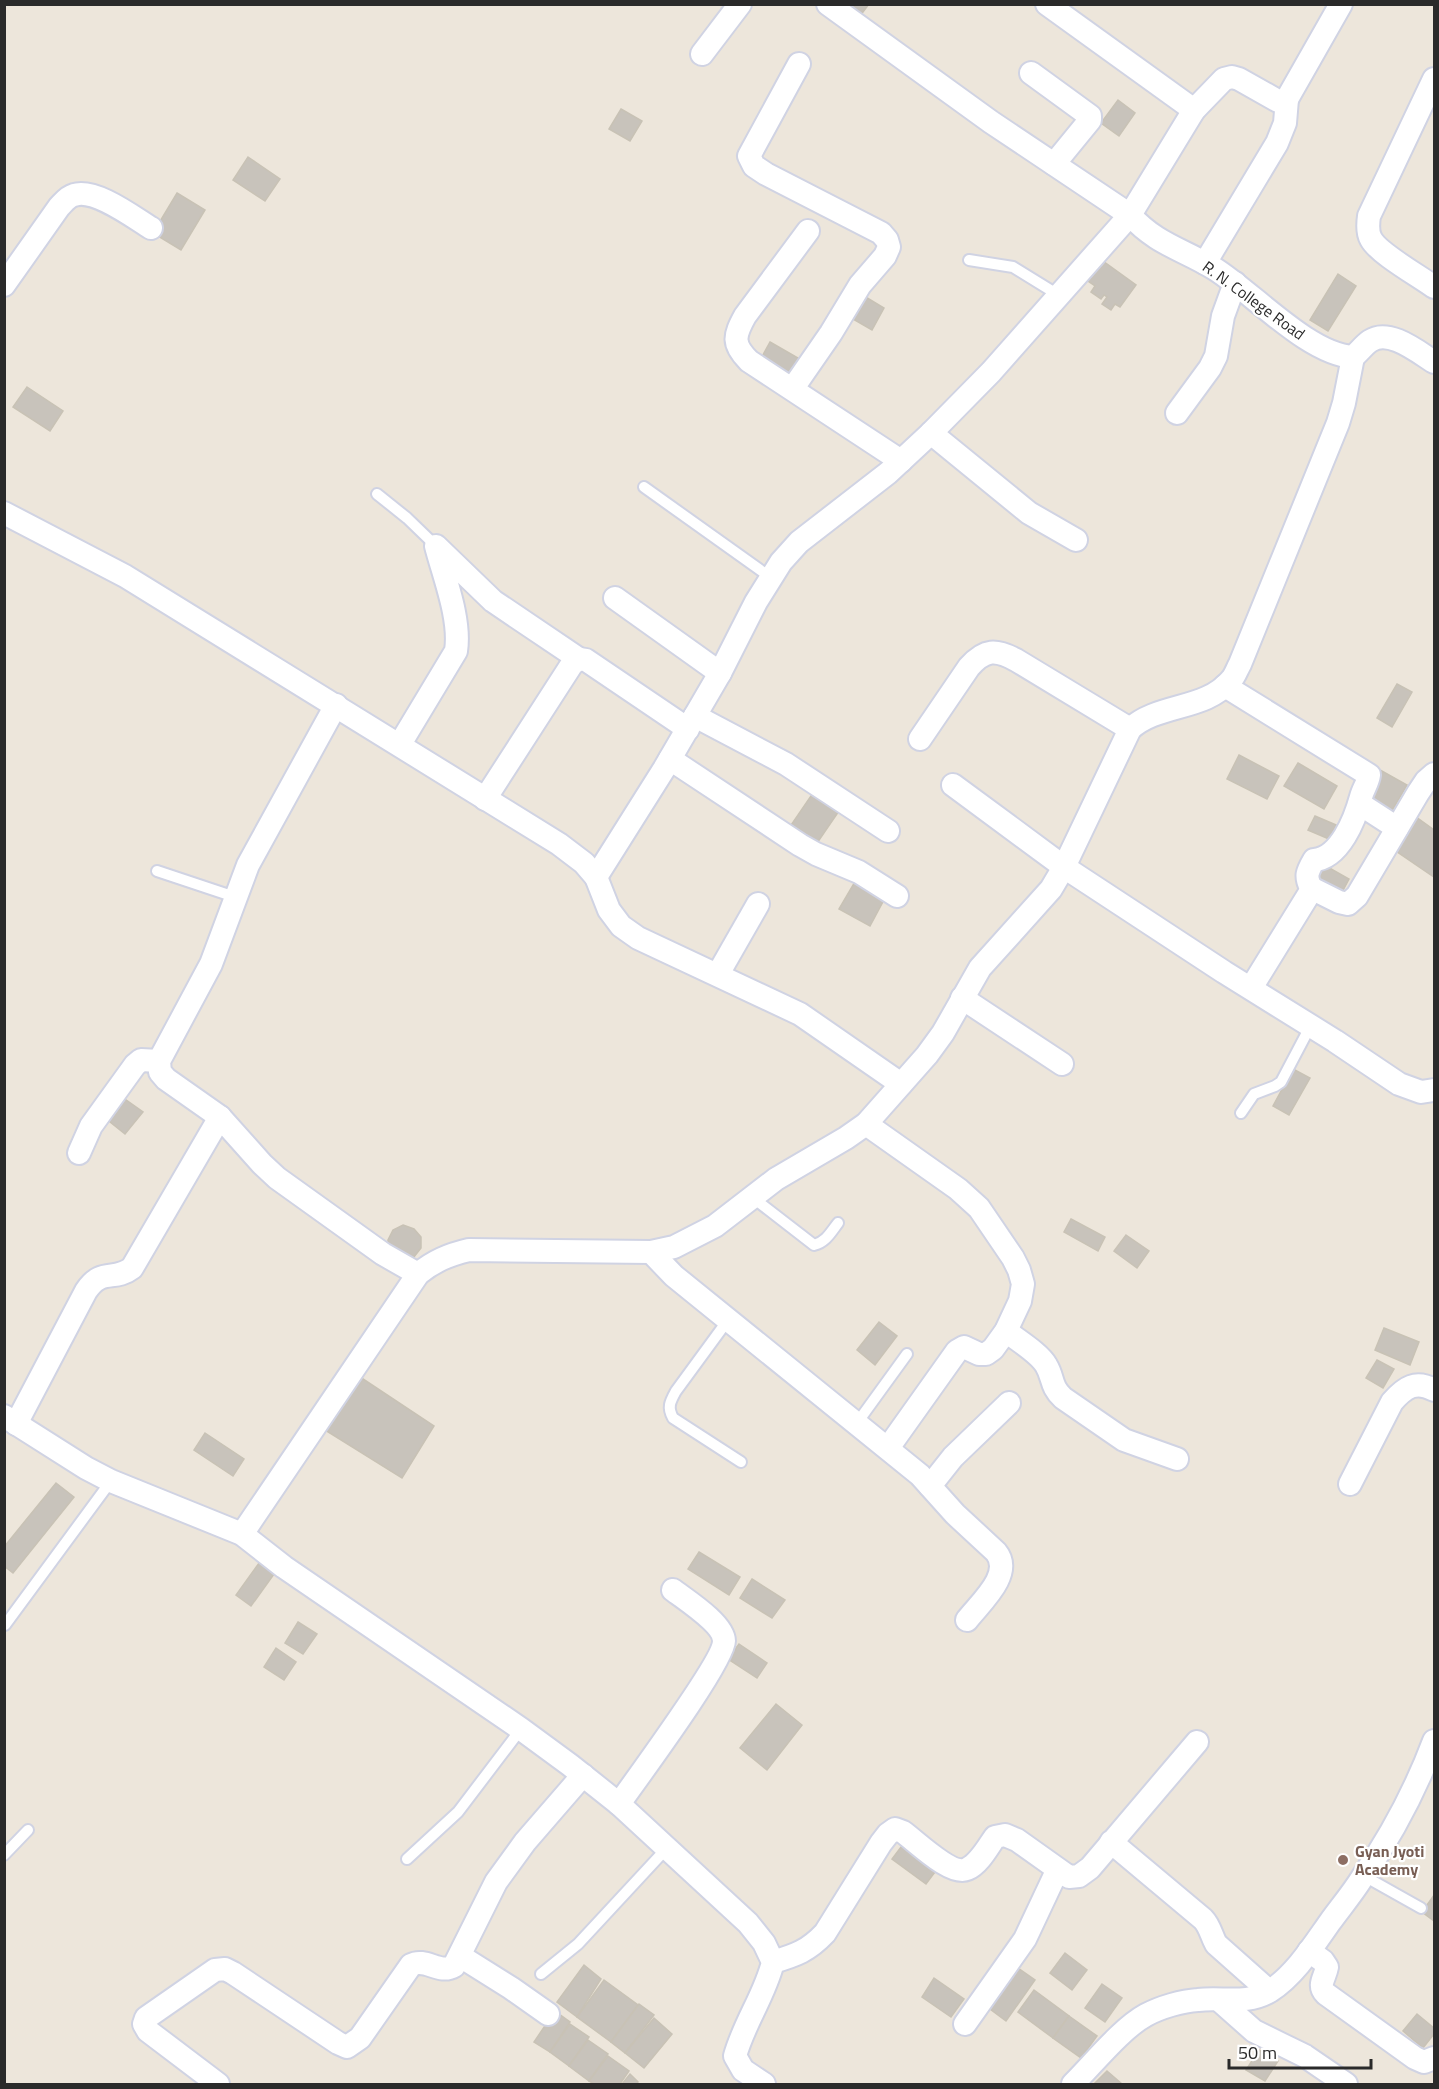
<svg xmlns="http://www.w3.org/2000/svg" width="1439" height="2089" font-family="'Titillium Web',sans-serif">
	<style>
		.building { fill: #c8c3bb; stroke: #c8c2b5; stroke-width: 1.5 }
		.lines { fill: none; stroke-linecap: round; stroke-linejoin: round }
		.service-casing { stroke: #d0d3e3; stroke-width: 14 }
		.minor-casing { stroke: #d0d3e3; stroke-width: 26 }
		.service { stroke: #fff; stroke-width: 10 }
		.minor { stroke: #fff; stroke-width: 22 }
		.education-dot { fill: #8d6e63; stroke: #fff; stroke-width: 2 }
		.labels { text-anchor: middle; dominant-baseline: central; stroke-width: 4.5; stroke-linejoin: round; paint-order: stroke }
		.street-label { font-size: 16px; fill: #2a2a2a; stroke: #fff }
		.education-label { font-size: 16px; font-weight: bold; fill: #785e54; stroke: #fff; text-anchor: start }
	</style>
	<rect width="100%" height="100%" fill="#ede6db"/>
	<g class="building">
		<polygon points="834,4 869,4 857,20"/>
		<polygon points="1118,100 1135,113 1119,136 1101,123"/>
		<polygon points="621,109 642,121 630,141 609,129"/>
		<polygon points="248,157 280,179 265,201 233,180"/>
		<polygon points="177,193 205,210 181,250 153,233"/>
		<polygon points="1103,261 1136,285 1120,307 1115,304 1111,310 1102,304 1107,297 1104,295 1101,299 1091,292 1095,286 1088,281"/>
		<polygon points="1338,274 1356,286 1328,331 1310,320"/>
		<polygon points="859,293 884,308 872,330 846,315"/>
		<polygon points="770,342 798,358 786,380 758,364"/>
		<polygon points="27,387 63,411 50,431 13,407"/>
		<polygon points="1397,684 1412,692 1392,727 1377,718"/>
		<polygon points="1239,755 1279,776 1267,799 1227,779"/>
		<polygon points="1298,763 1337,786 1324,809 1284,786"/>
		<polygon points="1380,770 1407,785 1389,816 1362,800"/>
		<polygon points="813,793 839,811 813,849 787,831"/>
		<polygon points="1412,814 1434,830 1434,877 1390,847"/>
		<polygon points="1315,816 1336,825 1329,839 1308,830"/>
		<polygon points="1317,861 1349,879 1341,894 1309,876"/>
		<polygon points="856,880 886,896 870,926 839,909"/>
		<polygon points="1293,1069 1310,1078 1289,1115 1273,1106"/>
		<polygon points="122,1097 143,1112 125,1134 105,1118"/>
		<polygon points="1071,1219 1105,1237 1098,1251 1064,1232"/>
		<polygon points="403,1225 414,1229 421,1237 421,1248 414,1257 409,1259 388,1245 388,1240 393,1230"/>
		<polygon points="1126,1235 1149,1251 1137,1268 1114,1251"/>
		<polygon points="879,1322 897,1336 875,1365 857,1350"/>
		<polygon points="1384,1328 1419,1342 1410,1365 1375,1350"/>
		<polygon points="1377,1360 1394,1369 1383,1388 1366,1378"/>
		<polygon points="360,1377 434,1426 402,1478 325,1430"/>
		<polygon points="205,1433 244,1459 233,1476 194,1450"/>
		<polygon points="56,1483 74,1497 13,1573 4,1566 4,1547"/>
		<polygon points="699,1552 740,1577 729,1595 688,1569"/>
		<polygon points="262,1559 277,1570 251,1606 236,1595"/>
		<polygon points="752,1579 785,1600 772,1618 740,1598"/>
		<polygon points="298,1622 317,1634 303,1654 285,1643"/>
		<polygon points="739,1644 767,1663 757,1678 728,1659"/>
		<polygon points="276,1648 296,1662 284,1680 264,1667"/>
		<polygon points="776,1704 802,1725 767,1770 740,1748"/>
		<polygon points="907,1839 941,1864 926,1884 892,1859"/>
		<polygon points="1434,1895 1434,1921 1422,1912"/>
		<polygon points="1065,1953 1087,1970 1072,1990 1050,1973"/>
		<polygon points="584,1965 601,1979 577,2017 557,2002"/>
		<polygon points="1015,1966 1035,1980 1006,2021 986,2006"/>
		<polygon points="934,1978 964,1999 951,2017 922,1997"/>
		<polygon points="604,1980 638,2005 611,2042 577,2017"/>
		<polygon points="1102,1984 1122,1998 1105,2022 1085,2008"/>
		<polygon points="1034,1990 1069,2016 1053,2038 1018,2012"/>
		<polygon points="639,2004 654,2015 625,2053 611,2042"/>
		<polygon points="555,2011 570,2022 550,2052 534,2042"/>
		<polygon points="1417,2014 1434,2028 1434,2034 1423,2048 1403,2031"/>
		<polygon points="1069,2016 1097,2036 1081,2058 1053,2038"/>
		<polygon points="654,2018 672,2034 644,2068 625,2053"/>
		<polygon points="570,2024 589,2037 569,2066 550,2052"/>
		<polygon points="588,2040 608,2054 589,2081 569,2066"/>
		<polygon points="1259,2050 1278,2061 1265,2081 1246,2070"/>
		<polygon points="608,2056 629,2071 620,2084 594,2084 589,2081"/>
		<polygon points="1107,2071 1122,2084 1094,2084"/>
		<polygon points="630,2074 638,2082 637,2084 622,2084"/>
	</g>
	<g class="lines">
		<defs>
			<g id="service">
				<polyline points="969,260 1013,267 1060,296"/>
				<polyline points="644,487 770,577"/>
				<polyline points="377,494 407,518 436,546"/>
				<polyline points="157,871 235,897"/>
				<polyline points="1241,1113 1254,1094 1275,1086 1281,1082 1311,1025"/>
				<path d="M 752,1197 L 814,1245 C 826,1242 831,1232 838,1223"/>
				<path d="M 728,1320 L 676,1391 C 670,1402 667,1407 673,1418 L 741,1462"/>
				<polyline points="857,1423 907,1354"/>
				<polyline points="5,1625 111,1481"/>
				<polyline points="4,1855 28,1830"/>
				<polyline points="407,1859 458,1812 521,1729"/>
				<polyline points="1364,1876 1421,1908"/>
				<polyline points="541,1974 578,1944 667,1848"/>
			</g>
			<g id="minor">
				<path d="M 828,4 L 991,122 L 1130,215 C 1157,245 1183,249 1215,269 C 1253,293 1308,354 1353,357 C 1359,352 1364,345 1370,341 C 1389,328 1418,352 1434,362"/>
				<polyline points="1047,4 1194,110"/>
				<polyline points="702,54 740,4"/>
				<polyline points="1031,73 1090,116 1090,120 1054,164"/>
				<path d="M 1434,79 L 1369,216 C 1368,223 1367,232 1371,239 C 1378,253 1419,276 1434,287"/>
				<path d="M 808,231 L 745,316 C 734,336 732,344 749,361 L 901,461"/>
				<polyline points="1205,263 1277,143 1285,123 1287,99"/>
				<path d="M 4,285 L 59,207 C 64,202 67,197 74,195 C 95,188 133,217 151,228"/>
				<polyline points="793,388 831,333 860,285 885,256 889,247 887,240 881,233 766,174 754,166 749,156 799,64"/>
				<polyline points="1177,413 1210,368 1216,356 1223,316 1235,283"/>
				<polyline points="931,433 1029,513 1076,540"/>
				<polyline points="4,513 125,576 559,844 584,863 596,877 609,910 621,926 638,938 800,1014 901,1084"/>
				<polyline points="615,598 720,673"/>
				<path d="M 1225,686 L 1369,775 C 1368,783 1363,789 1361,797 C 1355,819 1340,858 1314,860 C 1307,872 1305,876 1311,888 L 1309,894 L 1251,988"/>
				<polyline points="336,705 248,865 211,964 159,1061 160,1072 166,1079 220,1117 262,1164 277,1178 383,1254 418,1274"/>
				<polyline points="695,716 786,764 888,831"/>
				<path d="M 920,739 L 969,667 C 985,649 996,649 1016,660 L 1130,729"/>
				<path d="M 400,744 L 456,651 C 461,619 444,577 436,546 L 493,601 L 579,659"/>
				<polyline points="670,759 800,845 816,854 859,872 897,896"/>
				<polyline points="953,785 1064,867 1224,972 1335,1041 1399,1084 1421,1092 1434,1090"/>
				<polyline points="485,799 572,664 579,659 586,660 688,729"/>
				<polyline points="1360,804 1397,828"/>
				<polyline points="596,877 664,769 720,673 756,602 781,562 799,542 888,473 931,433 991,372 1130,215 1194,110 1224,79 1232,77 1239,79 1278,101 1287,99 1341,4"/>
				<polyline points="1311,888 1339,902 1348,904 1357,896 1418,793 1426,781 1434,774"/>
				<polyline points="718,974 758,904"/>
				<polyline points="962,998 1062,1064"/>
				<polyline points="866,1124 958,1189 979,1208 1013,1258 1019,1270 1023,1284 1020,1301 1006,1331 993,1349 986,1354 979,1354 964,1347 957,1351 888,1448"/>
				<polyline points="79,1153 91,1126 135,1065 141,1060 159,1061"/>
				<path d="M 651,1252 L 674,1276 L 920,1475 L 955,1514 L 996,1552 C 1014,1574 980,1603 967,1620"/>
				<path d="M 1006,1331 C 1017,1340 1039,1353 1046,1365 C 1054,1378 1050,1386 1063,1398 L 1124,1440 L 1177,1459"/>
				<path d="M 4,1416 L 86,1468 L 111,1481 L 242,1534 L 284,1567 L 521,1729 L 570,1765 L 619,1804 L 748,1923 L 764,1943 L 773,1962 C 765,1995 744,2023 735,2056 L 743,2070 L 764,2084"/>
				<path d="M 16,1424 L 86,1291 C 102,1267 114,1282 132,1268 L 220,1117"/>
				<path d="M 1350,1484 L 1392,1402 C 1405,1387 1416,1380 1434,1390"/>
				<polyline points="930,1486 953,1457 1009,1403"/>
				<path d="M 242,1534 L 418,1274 C 434,1261 448,1255 469,1250 L 651,1252 L 674,1247 L 715,1226 L 776,1179 L 846,1138 L 866,1124 L 927,1055 L 943,1033 L 980,968 L 1051,889 L 1064,867 L 1130,729 C 1158,703 1205,711 1231,680 C 1235,676 1237,669 1240,664 L 1338,423 L 1344,403 L 1353,357"/>
				<path d="M 619,1804 C 635,1781 724,1661 724,1641 C 724,1624 686,1600 673,1590"/>
				<path d="M 1111,1842 L 1203,1919 C 1210,1926 1211,1935 1216,1944 L 1269,1991"/>
				<path d="M 1309,1951 L 1323,1961 L 1327,1967 C 1325,1978 1317,1985 1326,1994 L 1415,2058 L 1424,2062 L 1434,2058"/>
				<polyline points="460,1956 511,1988 548,2014"/>
				<path d="M 773,1962 C 796,1955 808,1951 825,1933 L 881,1843 L 888,1834 L 895,1829 L 903,1832 C 917,1842 951,1876 967,1869 C 979,1864 988,1847 995,1837 L 1005,1835 L 1017,1840 L 1069,1877 L 1079,1876 L 1090,1868 L 1197,1742"/>
				<polyline points="1219,2000 1254,2031 1305,2056 1346,2084"/>
				<polyline points="965,2024 1025,1939 1057,1871"/>
				<path d="M 218,2084 L 148,2031 L 144,2024 L 146,2018 L 215,1970 L 225,1969 L 233,1973 L 338,2043 L 347,2047 L 360,2038 L 411,1965 C 426,1957 439,1975 454,1966 L 496,1882 L 525,1842 L 583,1775"/>
				<path d="M 1073,2084 C 1093,2064 1122,2028 1146,2015 C 1161,2007 1182,2001 1198,2000 C 1223,1997 1247,2005 1270,1991 C 1295,1975 1313,1946 1330,1922 C 1340,1908 1352,1894 1362,1878 C 1391,1836 1416,1789 1434,1741"/>
			</g>
		</defs>
		<use href="#service" class="service-casing"/>
		<use href="#minor" class="minor-casing"/>
		<use href="#service" class="service"/>
		<use href="#minor" class="minor"/>
	</g>
	<circle class="education-dot" cx="1343" cy="1860" r="6"/>
	<g class="labels">
		<g class="street-label">
			<text transform="translate(1254 300) rotate(36)">R. N. College Road</text>
		</g>
		<g class="education-label">
			<text x="1355" y="1851">Gyan Jyoti<tspan x="1355" dy="18">Academy</tspan></text>
		</g>
	</g>
	<rect width="1439" height="2089" fill="none" stroke="#2a2a2a" stroke-width="12"/>
	<path d="M1229 2059v9h142v-9" fill="none" stroke="#2a2a2a" stroke-width="3"/>
	<text x="1238" y="2059" font-size="18" fill="#2a2a2a" stroke="#ffffff" stroke-width="4.5" paint-order="stroke">50 m</text>
</svg>
